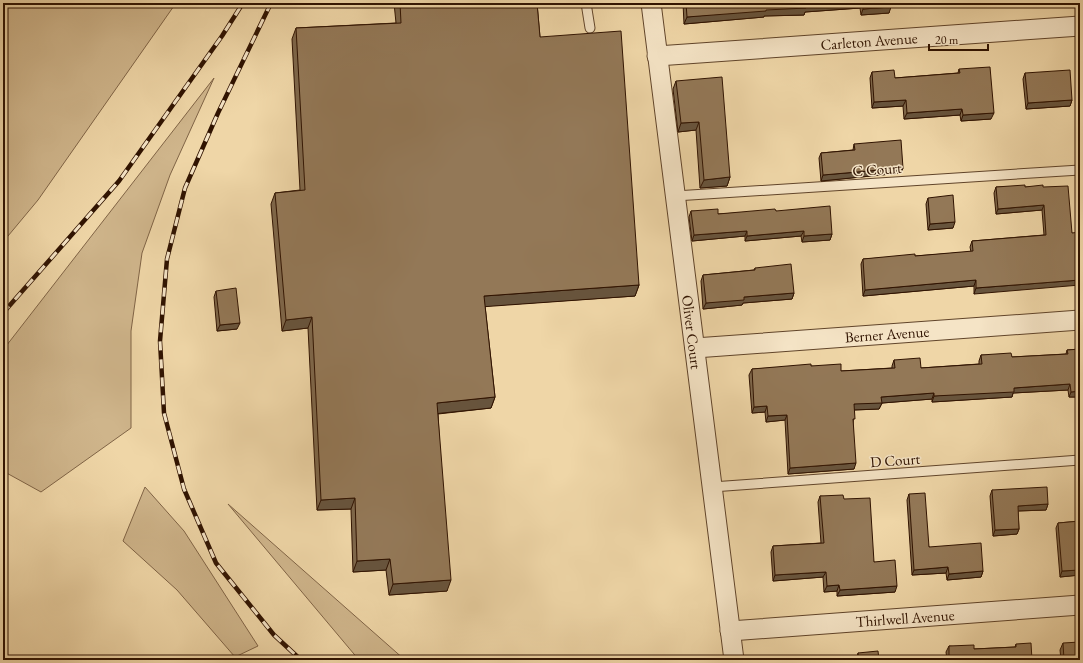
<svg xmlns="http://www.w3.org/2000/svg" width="1083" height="663" font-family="'EB Garamond',serif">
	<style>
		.green { fill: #cfb58b; stroke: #806446 }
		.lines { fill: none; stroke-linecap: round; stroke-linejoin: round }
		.lane-casing { stroke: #60442a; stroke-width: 11 }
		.street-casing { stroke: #60442a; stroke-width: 21 }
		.lane { stroke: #f5e4c6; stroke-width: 9 }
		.street { stroke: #f5e4c6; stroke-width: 19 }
		.rail-casing { stroke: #301301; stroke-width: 4.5 }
		.rail { stroke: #f5e4c6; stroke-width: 3; stroke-dasharray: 9; stroke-linecap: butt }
		.wall { fill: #7e674b; stroke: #301301 }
		.shaded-wall { fill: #67543d; stroke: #301301 }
		.building { fill: #937857; stroke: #301301 }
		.labels { text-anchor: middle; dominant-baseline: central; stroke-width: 3; stroke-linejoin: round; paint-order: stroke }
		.street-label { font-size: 15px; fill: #301301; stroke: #f5e4c6 }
	</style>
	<rect width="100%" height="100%" fill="#efd6a7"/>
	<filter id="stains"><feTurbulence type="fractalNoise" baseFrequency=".005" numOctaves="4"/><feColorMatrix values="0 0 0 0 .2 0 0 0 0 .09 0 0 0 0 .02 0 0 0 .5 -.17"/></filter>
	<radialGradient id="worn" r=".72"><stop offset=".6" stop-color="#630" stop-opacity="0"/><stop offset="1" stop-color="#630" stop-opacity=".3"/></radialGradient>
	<g class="green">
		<polygon points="3,3 176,3 38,200 3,242"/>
		<polygon points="214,78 170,175 142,253 131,331 131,428 41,492 3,471 3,350"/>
		<polygon points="145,487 184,531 258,646 235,657 177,590 123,541"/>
		<polygon points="228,504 405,660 359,660"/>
	</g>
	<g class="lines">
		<defs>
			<g id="lane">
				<polyline points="586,3 590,28"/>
				<polyline points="675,196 1080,170"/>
				<polyline points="712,487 1080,460"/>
			</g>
			<g id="street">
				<polyline points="651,3 734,660"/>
				<polyline points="657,56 1080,26"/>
				<polyline points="695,348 1080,320"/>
				<polyline points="730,631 1080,605"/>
			</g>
		</defs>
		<use href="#lane" class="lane-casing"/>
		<use href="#street" class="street-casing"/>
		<use href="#lane" class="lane"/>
		<use href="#street" class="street"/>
		<defs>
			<g id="rail">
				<polyline points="271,3 218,113 185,188 167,259 160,341 164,413 184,489 216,563 274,635 301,660"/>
				<polyline points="3,313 119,181 222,36 243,3"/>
			</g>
		</defs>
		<use href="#rail" class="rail-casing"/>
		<use href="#rail" class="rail"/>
	</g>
	<g class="wall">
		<polygon points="394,3 537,3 540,37 639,285 635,296 485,306 495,397 491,408 438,414 447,591 389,595 386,570 353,572 351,509 317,510 308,328 282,331 271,204 275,193 300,190 292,39 296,28 396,23"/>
		<polygon points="683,3 891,3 889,13 861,15 860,8 805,12 804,15 764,16 764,17 684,24"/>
		<polygon points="959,69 991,119 961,121 960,115 904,119 903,106 872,108 870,78 872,72 895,78 958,73"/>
		<polygon points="1025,73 1072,100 1070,106 1026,109 1023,79"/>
		<polygon points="676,81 730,177 727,186 700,188 696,130 678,132 673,89"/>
		<polygon points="854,144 903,168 901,173 821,181 819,158 821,153 853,150"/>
		<polygon points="996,187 1043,187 1072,233 974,294 974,286 863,296 861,264 863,259 915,256 971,252 970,247 972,241 1044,235 1042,210 996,214 994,193"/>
		<polygon points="928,198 953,228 928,230 926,204"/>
		<polygon points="691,211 718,214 776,211 832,234 830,240 802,242 801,236 745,241 745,236 692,241 689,217"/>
		<polygon points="755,268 794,293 792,299 743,303 742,305 703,309 701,281 703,275 754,270"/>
		<polygon points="216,291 237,329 217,331 214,297"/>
		<polygon points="1080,349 1080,397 1069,397 1068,390 1013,393 1012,397 932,402 932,399 882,403 879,409 854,410 853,424 854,469 788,474 785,420 766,422 765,412 752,413 749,375 752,369 811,366 841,371 892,368 892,366 894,360 921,368 979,364 979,361 981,355 1012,357 1066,354 1067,350"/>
		<polygon points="1079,475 1080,475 1080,575 1060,577 1056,528 1058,523 1080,521 1077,480"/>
		<polygon points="992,490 1048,504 1046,510 1018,511 1019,529 1017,534 993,536 990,496"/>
		<polygon points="909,494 929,547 983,571 981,577 947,580 946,573 912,575 907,500"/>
		<polygon points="820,496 844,499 874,562 895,592 837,596 837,591 824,592 823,577 773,581 771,552 773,546 821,543 818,502"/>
		<polygon points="1063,643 1080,660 1061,660 1060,650"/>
		<polygon points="1016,644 1032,660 947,660 946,652 949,646 974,649 1015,647"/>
		<polygon points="858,653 879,660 856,660"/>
	</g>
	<g class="shaded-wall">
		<polygon points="840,3 862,3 860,8 805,12 804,15 764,16 764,17 684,24 687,17 806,5"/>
		<polygon points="951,3 965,3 951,4"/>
		<polygon points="891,7 889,13 861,15 863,9"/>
		<polygon points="906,100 903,106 872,108 874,102"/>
		<polygon points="1072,100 1070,106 1026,109 1028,103"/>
		<polygon points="962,109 960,115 904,119 907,113"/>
		<polygon points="994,113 991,119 961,121 963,115"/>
		<polygon points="699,122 696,130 678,132 681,123"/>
		<polygon points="903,168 901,173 821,181 823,175"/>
		<polygon points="730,177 727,186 700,188 704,180"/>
		<polygon points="1044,205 1042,210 996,214 998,209"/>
		<polygon points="955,222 953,228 928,230 930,224"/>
		<polygon points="747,231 745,236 692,241 694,235"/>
		<polygon points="804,231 801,236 745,241 747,236"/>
		<polygon points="832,234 830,240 802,242 804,236"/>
		<polygon points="976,280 974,286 863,296 865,290"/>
		<polygon points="1080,280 1080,285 974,294 976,288"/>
		<polygon points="639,285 635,296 480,307 484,296"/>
		<polygon points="794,293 792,299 743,303 742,305 703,309 706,303 744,297"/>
		<polygon points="312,317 308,328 282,331 286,320"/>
		<polygon points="240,323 237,329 217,331 220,325"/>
		<polygon points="1070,384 1068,390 1013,393 1012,397 932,402 934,396 1014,388"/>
		<polygon points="1080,391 1080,397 1069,397 1071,392"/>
		<polygon points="934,393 932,399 882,403 879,409 852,410 854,404 881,397"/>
		<polygon points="495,397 491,408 433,414 437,403"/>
		<polygon points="767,406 765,412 752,413 754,407"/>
		<polygon points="787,415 785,420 766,422 768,416"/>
		<polygon points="856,463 854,469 788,474 790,468"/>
		<polygon points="355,498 351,509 317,510 321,500"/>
		<polygon points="1048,504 1046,510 1016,511 1018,506"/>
		<polygon points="1019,529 1017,534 993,536 995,530"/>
		<polygon points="390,559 386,570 353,572 357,561"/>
		<polygon points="948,567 946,573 912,575 914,570"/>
		<polygon points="1080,570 1080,575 1060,577 1062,571"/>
		<polygon points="983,571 981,577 947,580 949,574"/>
		<polygon points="826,572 823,577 773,581 775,575"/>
		<polygon points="451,580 447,591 389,595 393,584"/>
		<polygon points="839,585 837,591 824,592 827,586"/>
		<polygon points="897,586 895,592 837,596 840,590"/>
	</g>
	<g class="building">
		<polygon points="400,3 537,3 540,37 621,31 639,285 484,296 495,397 437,403 451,580 393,584 390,559 357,561 355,498 321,500 312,317 286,320 275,193 305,190 296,28 401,23"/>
		<polygon points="686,3 840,3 806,5 806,8 766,10 766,11 687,17"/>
		<polygon points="863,3 891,3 891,7 863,9"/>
		<polygon points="990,67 994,113 963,115 962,109 907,113 906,100 874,102 872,72 894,70 895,78 960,73 959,69"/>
		<polygon points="1070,70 1072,100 1028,103 1025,73"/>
		<polygon points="722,77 730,177 704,180 699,122 681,123 676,81"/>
		<polygon points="901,140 903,168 823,175 821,153 855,150 854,144"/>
		<polygon points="1025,185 1025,187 1043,185 1043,187 1068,186 1072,233 1080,232 1080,280 976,288 976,280 865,290 863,259 915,254 915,256 973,251 972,241 1046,235 1044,205 998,209 996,187"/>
		<polygon points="953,195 955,222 930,224 928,198"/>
		<polygon points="830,206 832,234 804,236 804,231 747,236 747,231 694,235 691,211 718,209 718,214 775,209 776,211"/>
		<polygon points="791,264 794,293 744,297 744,300 706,303 703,275 755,270 755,268"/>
		<polygon points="236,288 240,323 220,325 216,291"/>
		<polygon points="1080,349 1080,391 1071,392 1070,384 1014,388 1014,392 934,396 934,393 881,397 882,403 854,404 855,419 853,419 856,463 790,468 787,415 768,416 767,406 754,407 752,369 811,364 811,366 841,364 841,371 895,368 894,360 920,358 921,368 982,364 981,355 1011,353 1012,357 1068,354 1067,350"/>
		<polygon points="1079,475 1080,475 1080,491"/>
		<polygon points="1047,487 1048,504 1018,506 1019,529 995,530 992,490"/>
		<polygon points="925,493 929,547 981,543 983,571 949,574 948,567 914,570 909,494"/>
		<polygon points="843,495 844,499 870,498 874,562 895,560 897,586 840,590 839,585 827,586 826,572 775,575 773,546 824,543 820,496"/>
		<polygon points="1080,521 1080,570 1062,571 1058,523"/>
		<polygon points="1080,642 1080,660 1064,660 1063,643"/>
		<polygon points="1031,643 1032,660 949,660 949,646 974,645 974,649 1016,647 1016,644"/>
		<polygon points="878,651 879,660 859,660 858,653"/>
	</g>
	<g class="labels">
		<g class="street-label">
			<text transform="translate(869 41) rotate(-4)">Carleton Avenue</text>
			<text transform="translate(877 169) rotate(-4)">C Court</text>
			<text transform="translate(692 332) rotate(83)">Oliver Court</text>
			<text transform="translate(887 334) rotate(-4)">Berner Avenue</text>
			<text transform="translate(895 460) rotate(-4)">D Court</text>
			<text transform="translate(905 618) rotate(-4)">Thirlwell Avenue</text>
		</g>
	</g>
	<rect width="1083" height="663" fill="none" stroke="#efd6a7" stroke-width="16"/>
	<rect x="4" y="4" width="1075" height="655" fill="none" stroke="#301301" stroke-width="2"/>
	<rect x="8" y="8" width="1067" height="647" fill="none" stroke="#301301"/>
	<path d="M929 44v6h59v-6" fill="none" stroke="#301301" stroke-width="2"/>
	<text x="935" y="44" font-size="12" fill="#301301" stroke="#f5e4c6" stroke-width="3" paint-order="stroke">20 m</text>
	<rect width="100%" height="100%" filter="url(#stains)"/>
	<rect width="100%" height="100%" fill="url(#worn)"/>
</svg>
